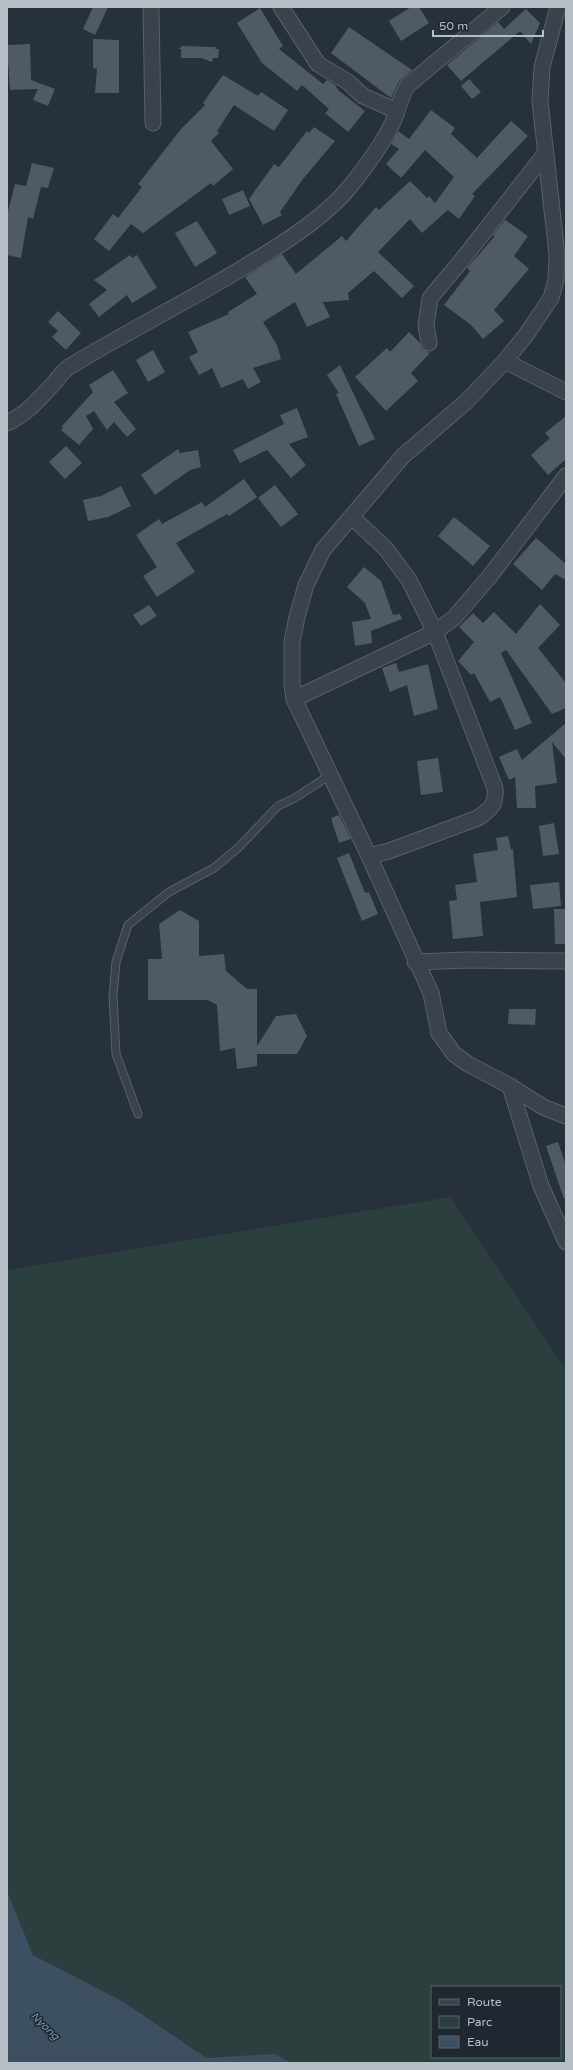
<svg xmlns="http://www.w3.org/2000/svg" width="573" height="2070" font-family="'Varela Round',sans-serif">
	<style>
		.green { fill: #2b3f3e; fill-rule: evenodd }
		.water { fill: #3d5062 }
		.building { fill: #505a65 }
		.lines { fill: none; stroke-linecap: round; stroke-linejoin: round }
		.lane-casing { stroke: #586069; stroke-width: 9 }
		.street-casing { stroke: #586069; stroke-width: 17 }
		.lane { stroke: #3a424b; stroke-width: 7 }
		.street { stroke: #3a424b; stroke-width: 15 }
		.labels { text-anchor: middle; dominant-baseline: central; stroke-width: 3; stroke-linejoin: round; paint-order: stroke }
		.water-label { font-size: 11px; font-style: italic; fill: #7991a7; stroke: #1f2730 }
	</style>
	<rect width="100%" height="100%" fill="#26313b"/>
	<path class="green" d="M 450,1197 L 566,1370 L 566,2063 L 291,2063 L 275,2054 L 206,2059 L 124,2002 L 33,1955 L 7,1891 L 7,1270 ZM 432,1987 L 560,1987 L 560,2057 L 432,2057 Z"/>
	<polygon class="water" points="7,1891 33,1955 124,2002 206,2058 275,2054 291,2063 7,2063"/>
	<g class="building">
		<polygon points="93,7 108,7 95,35 83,29"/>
		<polygon points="411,7 419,7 429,23 401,41 389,21"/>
		<polygon points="260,8 283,46 279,49 323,84 327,80 335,85 339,91 365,111 348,132 325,113 329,109 302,85 297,91 262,63 237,23"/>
		<polygon points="526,9 540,23 531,44 520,31 461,81 447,65 498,22 504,29"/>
		<polygon points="349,27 412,70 399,81 391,98 331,53"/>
		<polygon points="93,39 119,40 119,93 95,93 97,69 93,68"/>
		<polygon points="30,44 31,80 55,89 48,106 33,100 38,89 10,90 7,45"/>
		<polygon points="181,46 216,47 215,49 219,49 218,58 213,58 212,62 201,58 181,58 181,49 177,48 181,48"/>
		<polygon points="223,75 258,96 261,92 288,110 274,131 234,105 217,131 219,133 211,141 233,169 213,186 211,183 143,233 131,224 109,251 94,239 113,214 118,218 142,187 138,184 181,129 205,105 203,103"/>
		<polygon points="469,79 481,92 472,99 461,86"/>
		<polygon points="431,110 455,128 451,134 477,158 511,121 528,136 472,194 475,196 459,219 448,210 422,233 410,219 378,252 414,286 402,298 374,271 348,293 349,300 323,302 330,317 307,327 295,302 263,322 277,345 281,359 253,368 261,382 248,389 243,379 221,388 212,368 199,375 189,357 198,352 188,332 229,314 228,312 257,294 245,277 282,254 296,274 342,236 346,241 376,207 379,210 410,181 427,198 429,196 435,203 454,177 425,150 401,178 386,164 399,149 391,144 398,131 409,139"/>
		<polygon points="314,127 335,141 303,179 280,212 282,215 263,225 249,199 274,164 279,167 307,131 309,133"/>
		<polygon points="32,163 54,168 48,188 41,187 33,219 28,217 21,258 7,255 7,215 15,184 26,186"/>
		<polygon points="243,190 250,206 229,215 222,199"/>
		<polygon points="505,220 528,236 514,256 529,269 494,310 504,321 483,339 471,325 444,305 470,271 467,268 494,237 493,235"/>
		<polygon points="197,221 217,253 195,267 175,233"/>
		<polygon points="130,255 132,258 137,255 157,288 132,303 127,295 99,317 89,304 107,290 94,280"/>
		<polygon points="58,311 81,333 66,350 52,337 58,331 48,322"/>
		<polygon points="409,332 420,343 422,349 430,353 411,373 418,381 386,411 355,377 387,348 390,352"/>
		<polygon points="153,350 165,372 148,382 136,360"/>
		<polygon points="340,365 375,439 359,446 336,394 339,393 327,375"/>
		<polygon points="113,370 128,393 114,402 136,429 127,437 114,422 107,430 94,411 86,416 93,429 79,445 61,430 63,428 62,426 93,392 89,385"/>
		<polygon points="297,408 308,437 289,444 306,465 291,478 267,450 240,463 233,450 284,424 280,415"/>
		<polygon points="566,416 566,459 548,475 531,455 550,438 545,433"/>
		<polygon points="66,446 82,463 65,479 49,462"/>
		<polygon points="178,449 180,453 198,450 201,467 190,470 155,495 141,475"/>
		<polygon points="244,479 257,497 229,516 227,514 176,543 195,572 157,597 143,576 157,567 136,535 159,519 162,524 202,502 205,507"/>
		<polygon points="275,485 298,514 281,527 258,498"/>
		<polygon points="121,486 131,506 108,517 88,521 83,500 101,496"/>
		<polygon points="454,517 490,546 473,566 438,536"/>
		<polygon points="536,538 566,564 566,580 555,574 542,590 513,564"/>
		<polygon points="364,567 381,581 393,615 400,614 402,619 371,631 372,643 355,646 352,622 371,619 365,603 347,587"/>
		<polygon points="540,604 560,625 538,648 566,683 566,708 552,714 506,650 501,653 532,723 515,730 500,697 490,702 474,673 471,675 458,661 474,642 459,627 473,613 483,623 494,612 516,634"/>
		<polygon points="149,605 157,616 141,626 133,615"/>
		<polygon points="396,663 399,672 428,664 438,709 414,716 407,685 390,692 382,668"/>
		<polygon points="566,723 566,759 552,742 557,783 535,786 536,808 517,808 515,777 509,780 499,757 517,749 522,760"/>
		<polygon points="438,758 443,792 421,795 417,761"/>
		<polygon points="339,815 351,839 339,843 331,818"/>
		<polygon points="554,823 559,854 543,856 539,826"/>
		<polygon points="508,836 511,850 513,849 517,897 480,902 483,936 453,939 449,901 457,900 455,885 477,882 473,854 498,850 496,838"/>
		<polygon points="349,853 365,893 369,892 378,914 362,921 337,858"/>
		<polygon points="559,882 561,906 533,909 530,885"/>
		<polygon points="554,909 565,909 566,944 555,944"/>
		<polygon points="180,910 199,921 199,956 224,954 226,971 247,989 257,989 257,1046 276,1016 296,1014 307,1036 297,1054 257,1054 257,1066 237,1069 235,1048 220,1051 217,1005 208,1000 148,1000 148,959 162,959 159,924"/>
		<polygon points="509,1009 536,1009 535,1025 508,1024"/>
		<polygon points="558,1142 566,1166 566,1198 564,1199 546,1146"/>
	</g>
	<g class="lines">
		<defs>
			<polyline id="lane" points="138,1114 116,1054 113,996 116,962 128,925 169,892 214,868 239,847 278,806 295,798 330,775"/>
			<g id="street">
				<polyline points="151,7 153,123"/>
				<polyline points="281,7 318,64 348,82 363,96 397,111"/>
				<polyline points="558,7 542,67 540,101 557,255 556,280 551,298 526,335 505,361 467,401 403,456 323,550 306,585 297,617 292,642 292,684 294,699 369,856 431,993 439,1033 454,1054 468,1064 510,1086 543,1107 566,1116"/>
				<polyline points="429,343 426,325 430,298 462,260 545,154"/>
				<polyline points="505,361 566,392"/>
				<path d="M 7,423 C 27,414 40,398 55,382 C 59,377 64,370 69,367 C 131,329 197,297 259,258 C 290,239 330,213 353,183 C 367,165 387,138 395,117 C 399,106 401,96 407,86 L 502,7"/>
				<path d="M 352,517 L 386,549 L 409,580 L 435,632 L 495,788 C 496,805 492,808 478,818 L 389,851 L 369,856"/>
				<polyline points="294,699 435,632 454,618 490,576 566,476"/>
				<polyline points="415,962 468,960 566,961"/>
				<polyline points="510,1086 541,1186 566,1242"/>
			</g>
		</defs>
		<use href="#lane" class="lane-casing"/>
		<use href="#street" class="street-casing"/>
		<use href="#lane" class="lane"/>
		<use href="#street" class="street"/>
	</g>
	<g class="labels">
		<g class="water-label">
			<text transform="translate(45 2026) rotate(44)">Nyong</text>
		</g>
	</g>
	<rect width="573" height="2070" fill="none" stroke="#b6bec6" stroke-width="16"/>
	<rect x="431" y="1986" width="130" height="72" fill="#1f2730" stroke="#5b636c"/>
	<rect x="439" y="1999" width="20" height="6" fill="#3a424b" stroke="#5b636c"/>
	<text x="467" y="2006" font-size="12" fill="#b6bec6">Route</text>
	<rect x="439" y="2016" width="20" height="12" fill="#2b3f3e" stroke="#5b636c"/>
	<text x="467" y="2026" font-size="12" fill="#b6bec6">Parc</text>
	<rect x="439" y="2036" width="20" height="12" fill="#3d5062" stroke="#5b636c"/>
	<text x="467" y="2046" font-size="12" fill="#b6bec6">Eau</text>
	<path d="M433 30v6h110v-6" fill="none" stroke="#b6bec6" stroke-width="2"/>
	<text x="439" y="30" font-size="12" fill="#b6bec6" stroke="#1f2730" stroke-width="3" paint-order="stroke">50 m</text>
</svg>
